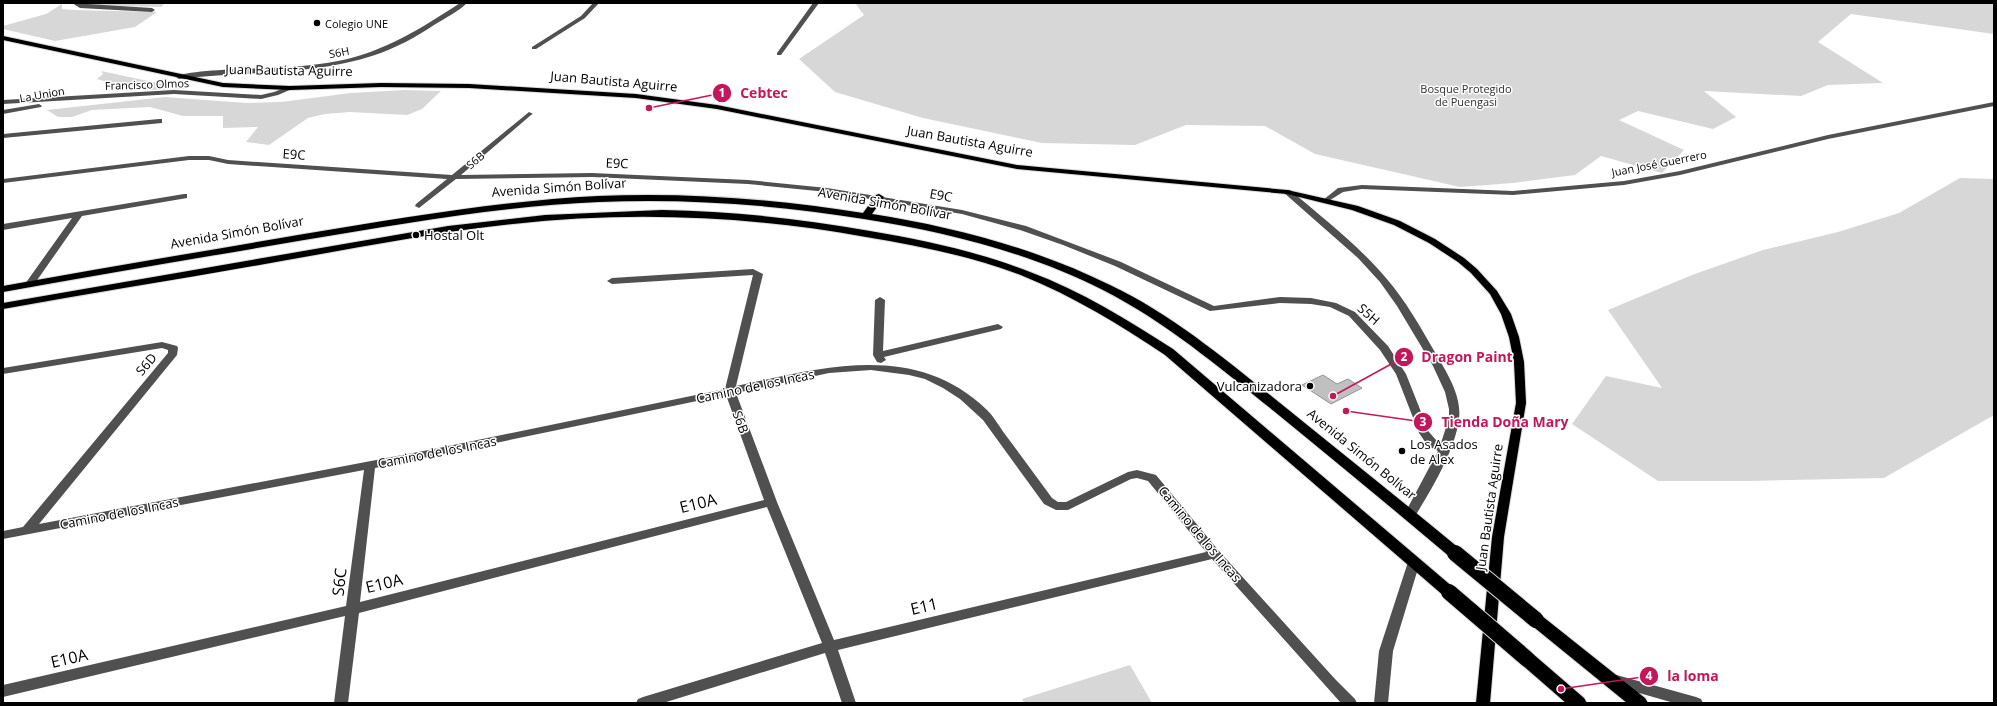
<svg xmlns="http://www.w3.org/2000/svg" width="1997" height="706" font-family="'Open Sans',sans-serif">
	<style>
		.green { fill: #d7d7d7 }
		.building { fill: #c0c0c0; stroke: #949494 }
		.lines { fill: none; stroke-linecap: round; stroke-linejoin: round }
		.major-casing { stroke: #dbdbdb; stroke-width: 2 }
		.highway-casing { stroke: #dbdbdb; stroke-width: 2 }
		.minor { fill: #505050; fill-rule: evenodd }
		.major { fill: #000; fill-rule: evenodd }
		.highway { fill: #000; fill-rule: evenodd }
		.highway-bridge-casing { stroke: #dbdbdb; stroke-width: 18; stroke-linecap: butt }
		.highway-bridge { stroke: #000; stroke-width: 16 }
		.poi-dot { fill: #000; stroke: #fff; stroke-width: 1.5 }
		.labels { text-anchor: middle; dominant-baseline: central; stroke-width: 3; stroke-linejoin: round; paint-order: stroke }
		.far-poi-label { font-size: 11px; fill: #000; stroke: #fff; text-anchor: start }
		.far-street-label { font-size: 11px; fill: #000; stroke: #fff }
		.far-park-label { font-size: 11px; fill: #2e2e2e; stroke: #fff }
		.street-label { font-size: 13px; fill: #000; stroke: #fff }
		.poi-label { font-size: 13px; fill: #000; stroke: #fff; text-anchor: start }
		.near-street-label { font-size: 16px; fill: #000; stroke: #fff }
		.leader { fill: none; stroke: #c2185b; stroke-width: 1.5 }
		.callout-dot { fill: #c2185b; stroke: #fff; stroke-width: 1.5 }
		.mark-label { font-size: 12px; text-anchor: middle; font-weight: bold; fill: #fff }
		.callout-label { font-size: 14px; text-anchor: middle; font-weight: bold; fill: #c2185b; stroke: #fff; stroke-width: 3; stroke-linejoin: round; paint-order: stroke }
	</style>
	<rect width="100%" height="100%" fill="#fff"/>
	<g class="green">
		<polygon points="81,3 165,3 161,7 86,5"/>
		<polygon points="855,3 1994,3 1994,34 1851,14 1818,42 1883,83 1828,85 1801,96 1704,91 1736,117 1713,129 1638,111 1619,120 1684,150 1662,173 1601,156 1575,175 1513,183 1460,187 1315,154 1265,126 1186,125 1135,145 1042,143 923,118 835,92 799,59 864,15"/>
		<polygon points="62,4 62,9 74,10 157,12 135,27 55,41 3,29 3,26 46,14"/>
		<polygon points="101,71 186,89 144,90 148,84 107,82 97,79 103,74"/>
		<polygon points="404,90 441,91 422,109 407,115 350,112 325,114 308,118 269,145 246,142 258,127 223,128 223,116 183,116 150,107 92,110 72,117 58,117 47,110 165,97 247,103 281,102 351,93"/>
		<polygon points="1960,178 1994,179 1994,415 1884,478 1749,481 1658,481 1572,424 1606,376 1662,388 1608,310 1692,275 1763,250 1838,232 1899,213"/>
		<polygon points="1130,665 1152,703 1024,703 1022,699"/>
	</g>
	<polygon class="building" points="1323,375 1337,384 1348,379 1362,388 1331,404 1302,385"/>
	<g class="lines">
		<defs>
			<polygon id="major" points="3,36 223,83 290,86 381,83 469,84 636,94 717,105 1017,165 1287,190 1358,206 1400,221 1435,239 1464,258 1477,269 1497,291 1511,314 1519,337 1524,362 1526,403 1504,537 1490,703 1476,703 1492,537 1516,403 1514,362 1509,337 1501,314 1490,294 1471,273 1458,262 1429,243 1394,225 1352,210 1287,194 1017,169 717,109 636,98 469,88 381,87 290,90 223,87 3,40"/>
			<g id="highway">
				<path d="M 879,194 L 884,197 L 872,214 C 954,227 1035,248 1110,285 C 1173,315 1226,360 1280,403 C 1340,452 1401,500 1460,549 L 1462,553 L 1460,557 L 1455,558 L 1450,557 C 1392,508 1334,460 1275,412 C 1220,368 1166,322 1103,290 C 1028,252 946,232 864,219 C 776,205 687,198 599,202 C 499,206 402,224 304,240 C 204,257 103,274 3,292 L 3,286 C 103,268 204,251 304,234 C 402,218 499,201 598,196 C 686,192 776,199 863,213 L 876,195 Z"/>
				<path d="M 662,210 C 733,211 801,219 870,231 C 924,240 979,252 1030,272 C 1081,291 1128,320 1173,349 L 1454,588 L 1457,592 L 1454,596 L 1449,598 L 1444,596 L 1165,355 C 1120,325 1073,296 1023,276 C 972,256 919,246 866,237 C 749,216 631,211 513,224 C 437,232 362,247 287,260 C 193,277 98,292 3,309 L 3,303 L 448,226 L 545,215 Z"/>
				<polygon points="1536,614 1542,616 1645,698 1648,703 1627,703 1530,624 1528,620 1530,616"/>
				<polygon points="1527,652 1533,654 1584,698 1587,703 1566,703 1521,664 1519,659 1521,654"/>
			</g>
		</defs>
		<use href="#major" class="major-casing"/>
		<use href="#highway" class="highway-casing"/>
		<g class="minor">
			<polygon points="72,3 152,8 155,10 152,12 80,8"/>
			<path d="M 460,3 L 467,3 C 458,12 445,18 434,25 C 416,37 396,48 375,55 C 312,76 244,71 179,79 L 176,77 C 186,69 274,68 293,67 C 308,65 323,64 338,61 C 384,52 422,28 460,3 Z"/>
			<polygon points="593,3 599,3 585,18 536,49 532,49 532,47 581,16"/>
			<polygon points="813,3 819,3 781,55 777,55 777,53"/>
			<polygon points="290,86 293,88 292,89 278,95 261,99 174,94 3,104 3,100 174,90 261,95 274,92"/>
			<polygon points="1994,102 1994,106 1828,139 1680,175 1624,185 1513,195 1362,189 1343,192 1327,202 1323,200 1338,188 1362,185 1513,191 1624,181 1680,171 1828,135"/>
			<polygon points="39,104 42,106 41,107 3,114 3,110"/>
			<path d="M 529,112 L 533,114 L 531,115 L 461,175 L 592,173 L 748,180 L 827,188 L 962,210 L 1026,226 L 1121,262 L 1214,306 L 1280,297 L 1311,298 L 1336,303 L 1355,312 L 1388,346 L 1406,374 L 1429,432 L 1436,440 L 1441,443 L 1449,418 L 1449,409 L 1445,392 L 1433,366 L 1397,306 L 1380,282 L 1358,258 L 1283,192 L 1284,190 L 1290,190 C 1323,218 1358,245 1386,278 C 1406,301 1421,328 1436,354 C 1447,373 1462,396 1459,419 C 1455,451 1431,490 1414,518 L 1406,518 L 1404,515 L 1438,451 L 1428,446 L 1419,433 L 1396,374 L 1380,350 L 1349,316 L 1330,307 L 1311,304 L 1280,303 L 1210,311 L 1115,266 L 1063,245 L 1020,230 L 962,214 L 827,192 L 748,184 L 592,177 L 456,179 L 419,208 L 415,206 L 416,204 L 447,179 L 228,164 L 209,160 L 189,160 L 3,183 L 3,179 L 189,156 L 209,156 L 228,160 L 452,175 Z"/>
			<polygon points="159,119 162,119 162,123 3,138 3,134"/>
			<polygon points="184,194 187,194 187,198 82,216 33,286 30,287 25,284 72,218 3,230 3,224"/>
			<path d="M 753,269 L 763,274 L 736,386 C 822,368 915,340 987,410 C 995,418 1000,428 1007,437 C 1022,457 1037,478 1052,498 L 1058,502 L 1066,502 L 1128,472 L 1137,470 L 1156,475 L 1219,551 L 1335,679 L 1355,699 L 1357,703 L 1341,703 L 1212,559 L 838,650 L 856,703 L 842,703 L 825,653 L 663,703 L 636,703 L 638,699 L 643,697 L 822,643 L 767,507 L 359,613 L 348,703 L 334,703 L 345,616 L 3,697 L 3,685 L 346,606 L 364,470 L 3,539 L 3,531 L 23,527 L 168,353 L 168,350 L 162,348 L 3,374 L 3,368 L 162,342 L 177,346 L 178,348 L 177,355 L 39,524 L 434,449 L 725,389 L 753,275 L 612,284 L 607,281 L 612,278 ZM 871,370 L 909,375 L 925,379 L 943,388 L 960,399 L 983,420 L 1044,504 L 1056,510 L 1068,510 L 1131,479 L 1137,478 L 1148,481 L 1206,552 L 834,640 L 777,502 L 736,393 L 829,373 ZM 726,395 L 764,500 L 360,602 L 375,468 Z"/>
			<polygon points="880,297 885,300 883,351 998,324 1003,327 1001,329 884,357 886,360 881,363 877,362 873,355 875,300"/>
			<polygon points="1414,557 1418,559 1420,562 1393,651 1388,703 1374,703 1379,651 1408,562 1410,559"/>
			<polygon points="1613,674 1696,697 1701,699 1703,703 1674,703 1608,684 1606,680 1608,676"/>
		</g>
		<use href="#major" class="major"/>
		<use href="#highway" class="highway"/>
		<defs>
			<g id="highway-bridge">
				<polyline points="1455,553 1536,620"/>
				<polyline points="1449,592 1527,659"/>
			</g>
		</defs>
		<use href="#highway-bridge" class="highway-bridge-casing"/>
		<use href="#highway-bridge" class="highway-bridge"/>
	</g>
	<g class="poi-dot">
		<circle cx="317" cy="23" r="4"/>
		<circle cx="416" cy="235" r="4"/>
		<circle cx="1310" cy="386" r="4"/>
		<circle cx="1402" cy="451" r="4"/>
	</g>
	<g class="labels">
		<g class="far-poi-label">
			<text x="325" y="23">Colegio UNE</text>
		</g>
		<g class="far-street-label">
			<text transform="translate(339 52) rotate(-11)">S6H</text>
			<text transform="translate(147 84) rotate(-2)">Francisco Olmos</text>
			<text transform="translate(42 94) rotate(-10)">La Union</text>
			<text transform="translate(475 160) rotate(-40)">S6B</text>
			<text transform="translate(1659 163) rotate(-11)">Juan José Guerrero</text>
		</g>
		<g class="far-park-label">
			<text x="1466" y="88">Bosque Protegido<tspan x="1466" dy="13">de Puengasi</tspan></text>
		</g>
		<g class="street-label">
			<text transform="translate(289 70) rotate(1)">Juan Bautista Aguirre</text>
			<text transform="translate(614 81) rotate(5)">Juan Bautista Aguirre</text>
			<text transform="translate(970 141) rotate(10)">Juan Bautista Aguirre</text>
			<text transform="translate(294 154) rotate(4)">E9C</text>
			<text transform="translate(617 163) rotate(2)">E9C</text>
			<text transform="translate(559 187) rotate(-4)">Avenida Simón Bolívar</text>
			<text transform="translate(941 195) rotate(10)">E9C</text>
			<text transform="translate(885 203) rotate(10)">Avenida Simón Bolívar</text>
			<text transform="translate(237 232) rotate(-10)">Avenida Simón Bolívar</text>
			<text transform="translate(1369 314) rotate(41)">S5H</text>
			<text transform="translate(146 364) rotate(-50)">S6D</text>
			<text transform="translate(755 386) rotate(-12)">Camino de los Incas</text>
			<text transform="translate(741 422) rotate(70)">S6B</text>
			<text transform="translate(437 452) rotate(-11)">Camino de los Incas</text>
			<text transform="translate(1362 454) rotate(39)">Avenida Simón Bolívar</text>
			<text transform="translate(1489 507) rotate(-82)">Juan Bautista Aguirre</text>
			<text transform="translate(119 513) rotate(-11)">Camino de los Incas</text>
			<text transform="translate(1200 534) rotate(50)">Camino de los Incas</text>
		</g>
		<g class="poi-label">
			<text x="424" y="235">Hostal Olt</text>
			<text x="1302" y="386" text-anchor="end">Vulcanizadora</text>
			<text x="1410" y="444">Los Asados<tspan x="1410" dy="15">de Alex</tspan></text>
		</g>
		<g class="near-street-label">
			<text transform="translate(698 503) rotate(-14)">E10A</text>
			<text transform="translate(339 582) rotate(-84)">S6C</text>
			<text transform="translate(384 583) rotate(-14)">E10A</text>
			<text transform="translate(924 606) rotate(-13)">E11</text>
			<text transform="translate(69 658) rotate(-13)">E10A</text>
		</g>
	</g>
	<path class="leader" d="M649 108L722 93M1333 396L1404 357M1346 411L1423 422M1561 689L1649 676"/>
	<g class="callout-dot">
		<circle cx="649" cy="108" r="4"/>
		<circle cx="1333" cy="396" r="4"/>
		<circle cx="1346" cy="411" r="4"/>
		<circle cx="1561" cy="689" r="4"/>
		<circle cx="722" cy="93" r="10"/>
		<circle cx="1404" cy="357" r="10"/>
		<circle cx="1423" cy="422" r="10"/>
		<circle cx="1649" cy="676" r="10"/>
	</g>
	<g class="mark-label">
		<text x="722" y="97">1</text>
		<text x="1404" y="361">2</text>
		<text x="1423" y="426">3</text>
		<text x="1649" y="680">4</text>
	</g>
	<g class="callout-label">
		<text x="764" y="98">Cebtec</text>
		<text x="1467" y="362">Dragon Paint</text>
		<text x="1505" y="427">Tienda Doña Mary</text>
		<text x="1693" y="681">la loma</text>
	</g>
	<rect width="1997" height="706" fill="none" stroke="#000000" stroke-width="8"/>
</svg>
